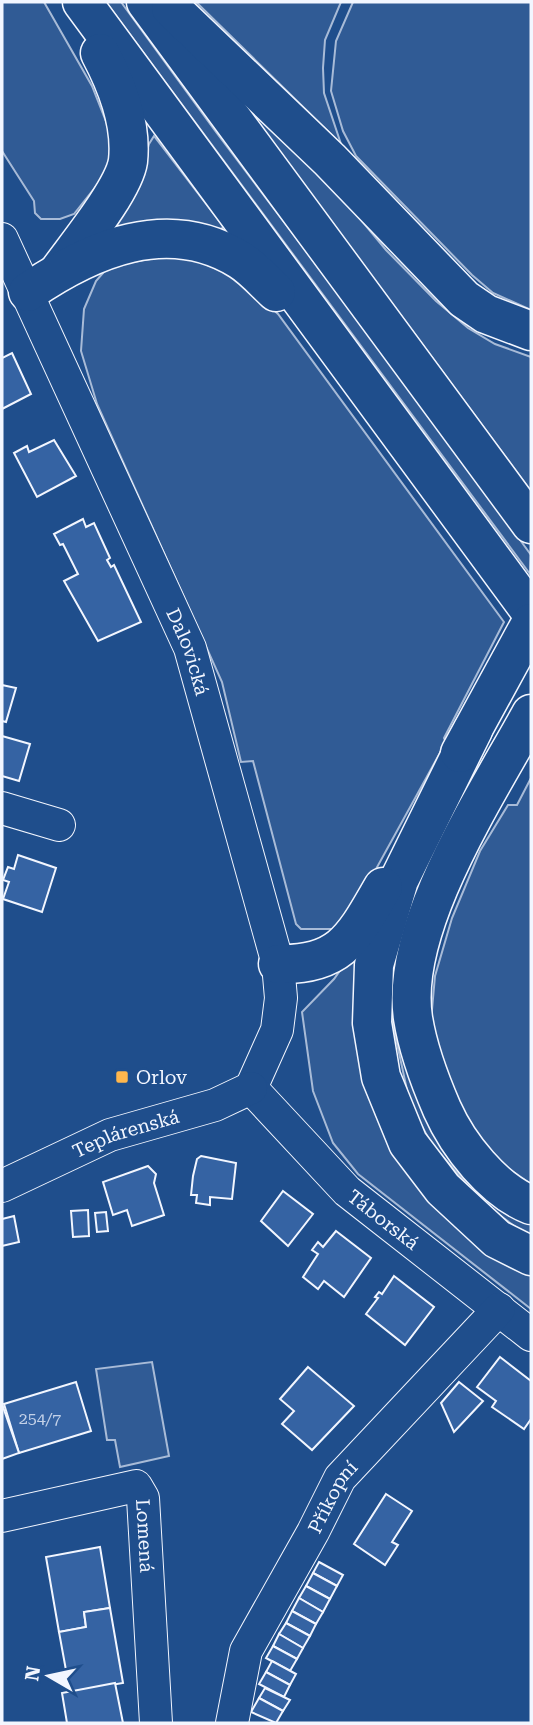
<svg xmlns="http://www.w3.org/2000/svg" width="533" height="1725" font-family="'Roboto Serif',serif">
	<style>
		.built { fill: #305b95; stroke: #a8bbd7; stroke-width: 2 }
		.building { fill: #3563a3; stroke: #f2f6ff; stroke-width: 2 }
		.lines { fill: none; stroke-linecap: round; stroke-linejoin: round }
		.minor-casing { stroke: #f2f6ff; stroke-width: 34 }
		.highway-casing { stroke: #f2f6ff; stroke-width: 41 }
		.minor { stroke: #1f4e8c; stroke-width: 32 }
		.highway { stroke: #1f4e8c; stroke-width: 38 }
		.poi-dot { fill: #ffb74d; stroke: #1f4e8c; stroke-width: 2.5 }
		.labels { text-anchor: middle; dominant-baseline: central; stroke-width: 5; stroke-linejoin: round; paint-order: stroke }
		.number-label { font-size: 16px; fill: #c3d1e8 }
		.street-label { font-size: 19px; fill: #f2f6ff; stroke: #1f4e8c }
		.poi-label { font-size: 19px; fill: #f2f6ff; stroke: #1f4e8c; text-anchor: start }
	</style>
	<rect width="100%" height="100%" fill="#1f4e8c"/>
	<g class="built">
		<polygon points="2,2 44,2 92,86 107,124 112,144 108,171 74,214 60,219 41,219 35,213 34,201 2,151"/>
		<polygon points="106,2 121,2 216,132 405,382 531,555 530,574"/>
		<polygon points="196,2 341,2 325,40 323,68 324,93 341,144"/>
		<polygon points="353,2 531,2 531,310 493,293 472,275 356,156 343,131 331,91 336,41"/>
		<polygon points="227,81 323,174 386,250 436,301 468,328 495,344 531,357 531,491"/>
		<polygon points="154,136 223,226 221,231 118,227 116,222 139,180 149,144"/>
		<polygon points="180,254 240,278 278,314 504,622 444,738 446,742 343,929 301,929 296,924 253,761 241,762 222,682 97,404 81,351 84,309 96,281 109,266"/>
		<polygon points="531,778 531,1184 493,1158 462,1114 430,1032 435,976 452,918 480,851 508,805 517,805"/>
		<polygon points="358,945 364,1060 531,1271 531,1309 358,1174 333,1143 313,1091 302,1012 334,979"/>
		<polygon points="392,986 398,991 399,1018 531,1223 531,1238 484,1204 431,1143 410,1104 393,1025"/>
		<polygon points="152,1362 169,1456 120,1467 115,1440 107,1440 96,1369"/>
	</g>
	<g class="building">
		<polygon points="12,353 31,394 2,409 2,358"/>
		<polygon points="54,440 76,476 37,497 14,453 27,446 29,452"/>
		<polygon points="83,519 86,527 94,523 110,558 107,560 111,567 114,565 141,622 98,641 64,581 78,574 63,544 60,545 54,534"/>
		<polygon points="2,685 16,688 6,722 2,721"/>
		<polygon points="2,736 30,744 19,781 2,776"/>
		<polygon points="18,855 56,868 42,912 3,899 9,882 3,880 8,867 14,869"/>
		<polygon points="201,1156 236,1163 232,1199 210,1197 210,1205 196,1203 197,1195 191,1195 193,1176 197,1159"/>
		<polygon points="148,1166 156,1174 154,1183 164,1215 132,1226 127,1210 113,1215 103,1182"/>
		<polygon points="283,1191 313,1214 288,1246 261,1221"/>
		<polygon points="88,1210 89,1236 73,1237 71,1211"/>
		<polygon points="106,1212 108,1231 97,1232 95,1213"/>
		<polygon points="14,1216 19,1242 2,1246 2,1219"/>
		<polygon points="336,1231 371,1258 344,1297 324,1281 318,1289 303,1277 318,1254 312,1250 318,1242 323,1247"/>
		<polygon points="394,1276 434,1307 405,1345 366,1314 378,1298 375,1297 379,1292 382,1294"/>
		<polygon points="500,1357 531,1381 531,1419 524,1429 492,1407 496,1401 477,1387"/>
		<polygon points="308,1367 354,1406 312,1450 282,1424 294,1411 280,1399"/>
		<polygon points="76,1382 91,1431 19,1453 4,1404"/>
		<polygon points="459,1382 483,1401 454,1432 441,1403"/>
		<polygon points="2,1404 19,1453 2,1459"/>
		<polygon points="386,1494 412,1511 392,1542 398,1545 385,1565 354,1544"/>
		<polygon points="100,1547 110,1608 84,1612 86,1627 59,1632 46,1557"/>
		<polygon points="319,1562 343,1575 337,1586 313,1573"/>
		<polygon points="313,1573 337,1586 330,1599 306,1586"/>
		<polygon points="306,1586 330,1599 323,1612 299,1598"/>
		<polygon points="299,1598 323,1612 316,1624 292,1611"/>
		<polygon points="110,1608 123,1683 70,1692 59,1632 86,1627 84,1612"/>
		<polygon points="292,1611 316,1624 310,1636 286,1623"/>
		<polygon points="286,1623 310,1636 303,1648 279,1634"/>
		<polygon points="279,1634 303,1648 297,1659 273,1646"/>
		<polygon points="273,1646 297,1659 290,1671 266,1658"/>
		<polygon points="272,1661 296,1674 290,1685 266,1672"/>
		<polygon points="266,1672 290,1685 284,1697 259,1684"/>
		<polygon points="115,1683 123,1723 67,1723 62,1693"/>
		<polygon points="265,1688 290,1700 283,1711 259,1698"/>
		<polygon points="259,1698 283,1711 276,1723 251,1712"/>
	</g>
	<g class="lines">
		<defs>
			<g id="minor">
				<path id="s1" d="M 2,239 L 190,648 L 278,964 L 281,998 L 277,1030 L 251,1088"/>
				<polyline points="2,808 59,825"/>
				<path id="s2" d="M 251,1088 L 347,1191 L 531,1335"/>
				<path id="s3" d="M 2,1186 L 110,1135 L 215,1105 L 251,1088"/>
				<path id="s4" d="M 2,1516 L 136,1486 L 143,1498 L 156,1723"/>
				<path id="s5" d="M 232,1723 L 246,1651 L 313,1532 L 340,1478 L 499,1309"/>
			</g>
			<g id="highway">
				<polyline points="82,2 531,612"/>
				<polyline points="146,2 531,524"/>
				<polyline points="171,8 330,160 464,299 486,314 531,331"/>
				<path d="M 59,271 C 77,246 124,189 128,161 C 132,124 117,85 100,53"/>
				<path d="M 28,292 C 91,249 168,215 240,260 C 253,268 265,282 276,292"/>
				<path d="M 531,714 C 488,793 399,926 413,1018 C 418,1050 429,1079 442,1109 C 458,1145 493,1190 531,1205"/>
				<polyline points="473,730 399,880 374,965 372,1023 381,1077 408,1143 443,1189 497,1239 531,1256"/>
				<polyline points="460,753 531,623"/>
				<path d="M 278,964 C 341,966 354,937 383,887"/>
			</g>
		</defs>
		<use href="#minor" class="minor-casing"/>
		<use href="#highway" class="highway-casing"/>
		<use href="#minor" class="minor"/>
		<use href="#highway" class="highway"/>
	</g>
	<rect class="poi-dot" x="115" y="1070" width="14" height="14" rx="3.5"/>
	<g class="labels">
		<g class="number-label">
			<text x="40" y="1418">254/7</text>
		</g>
		<g class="street-label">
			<text stroke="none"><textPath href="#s1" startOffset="453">Dalovická</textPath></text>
			<text stroke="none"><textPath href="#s3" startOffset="135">Teplárenská</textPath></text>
			<text stroke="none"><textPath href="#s2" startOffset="187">Táborská</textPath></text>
			<text stroke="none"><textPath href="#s5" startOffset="250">Příkopní</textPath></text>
			<text stroke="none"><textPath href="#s4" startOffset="189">Lomená</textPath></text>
		</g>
		<g class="poi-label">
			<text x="136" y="1077">Orlov</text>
		</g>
	</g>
	<rect width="533" height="1725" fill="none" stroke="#f2f6ff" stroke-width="7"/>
	<g transform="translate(49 1676) rotate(279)" stroke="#1f4e8c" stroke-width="5" paint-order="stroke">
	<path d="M0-5L12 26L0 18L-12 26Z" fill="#f2f6ff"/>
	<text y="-10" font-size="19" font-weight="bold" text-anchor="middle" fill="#f2f6ff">N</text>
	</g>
</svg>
